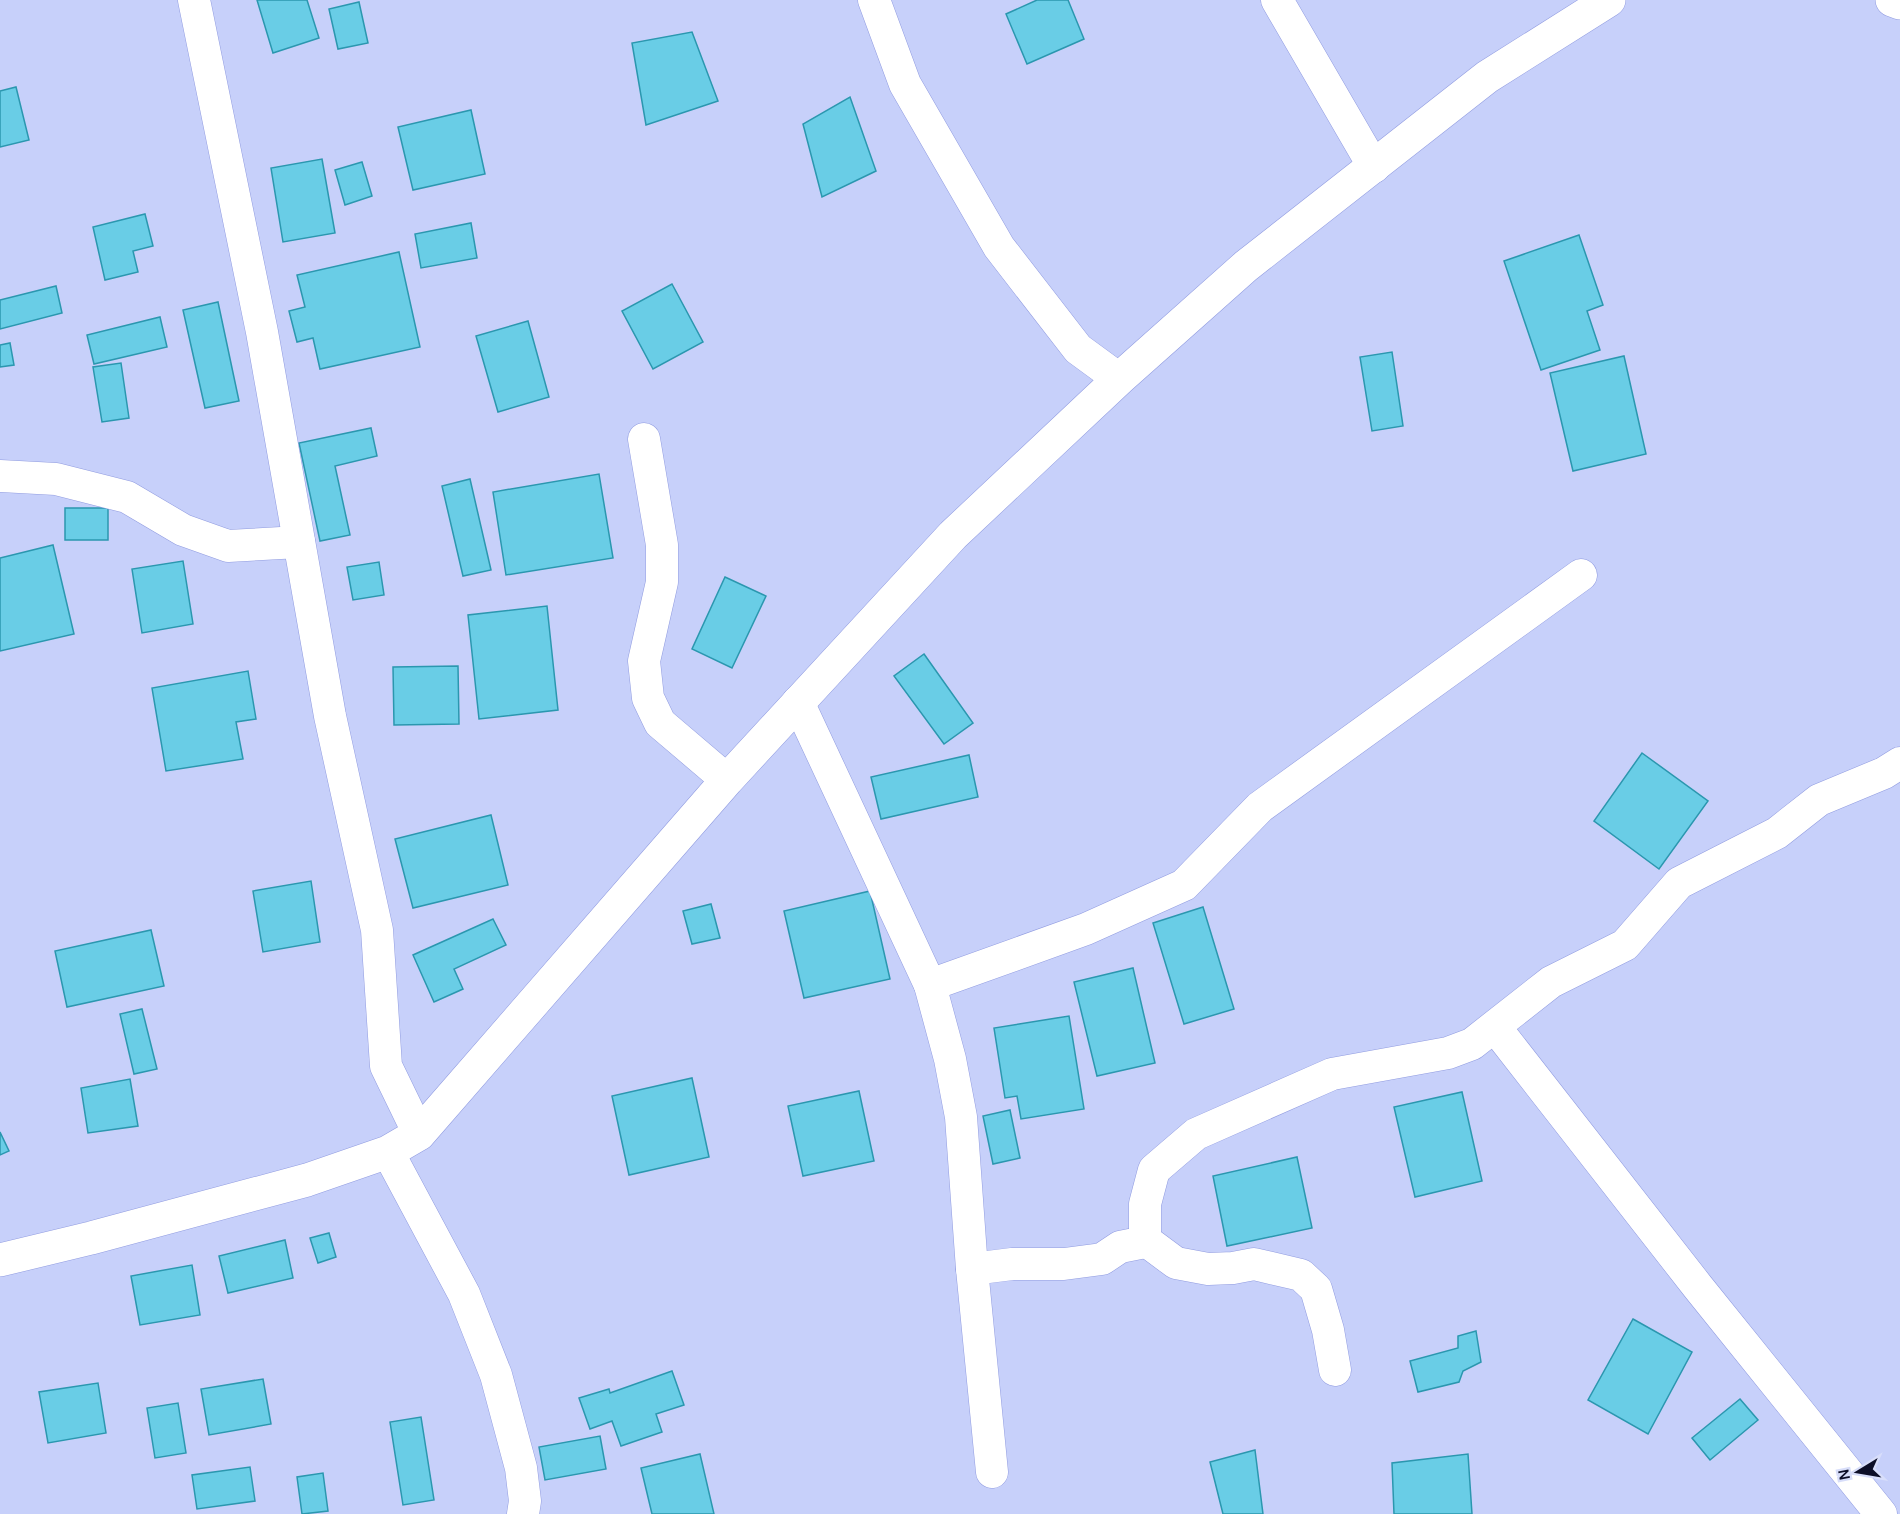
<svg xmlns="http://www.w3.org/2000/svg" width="1900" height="1514" font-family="Karla,sans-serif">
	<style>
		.building { fill: #69cde6; stroke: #2b97af; stroke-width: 1.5 }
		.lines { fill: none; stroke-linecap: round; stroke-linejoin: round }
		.street-casing { stroke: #919ce0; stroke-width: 33 }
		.secondary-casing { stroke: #919ce0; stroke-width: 34 }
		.street { stroke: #fff; stroke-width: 32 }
		.secondary { stroke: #fff; stroke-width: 33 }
	</style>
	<rect width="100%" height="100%" fill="#c7d0fa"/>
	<g class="building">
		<polygon points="257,0 307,0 319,38 273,53"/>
		<polygon points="1037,0 1068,0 1084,39 1027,64 1006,14"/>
		<polygon points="359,2 368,43 338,49 329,9"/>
		<polygon points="692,32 718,101 646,125 632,43"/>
		<polygon points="16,87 29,140 0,147 0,91"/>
		<polygon points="850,97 876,171 822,197 803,124"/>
		<polygon points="471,110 485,174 413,190 398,127"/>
		<polygon points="322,159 335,233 283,242 271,168"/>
		<polygon points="362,162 372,196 345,205 335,170"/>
		<polygon points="145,214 153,246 133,251 138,272 105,280 93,227"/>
		<polygon points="471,223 477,258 421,268 415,234"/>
		<polygon points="1579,235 1603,305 1587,311 1600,350 1541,370 1504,261"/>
		<polygon points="399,252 420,347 320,369 313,338 297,342 289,311 305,307 297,275"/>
		<polygon points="672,284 703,342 653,369 622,311"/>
		<polygon points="56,286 62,313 0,329 0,300"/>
		<polygon points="218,302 239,401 205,408 183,310"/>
		<polygon points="160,317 167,347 94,364 87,335"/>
		<polygon points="528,321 549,397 498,412 476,336"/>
		<polygon points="10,343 14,365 0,367 0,345"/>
		<polygon points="1392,352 1403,426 1372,431 1360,357"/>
		<polygon points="1624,356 1646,454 1573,471 1550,373"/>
		<polygon points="121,363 129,418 102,422 93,367"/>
		<polygon points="371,428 377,456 335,466 350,535 320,541 299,443"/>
		<polygon points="599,474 613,558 506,575 493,492"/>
		<polygon points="470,479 491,570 463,576 442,486"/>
		<rect x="65" y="508" width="43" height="32"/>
		<polygon points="53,545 74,634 0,651 0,558"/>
		<polygon points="183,561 193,624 142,633 132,569"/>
		<polygon points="379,562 384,595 353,600 347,567"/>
		<polygon points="725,577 766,596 732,668 692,649"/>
		<polygon points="547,606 558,710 479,719 468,615"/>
		<polygon points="924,654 973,723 944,744 894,676"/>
		<polygon points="458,666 459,724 394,725 393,667"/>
		<polygon points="248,671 256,719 236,722 243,759 166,771 152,688"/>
		<polygon points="1642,753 1708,801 1659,869 1594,821"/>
		<polygon points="969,755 978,797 881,819 871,777"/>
		<polygon points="491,815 508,885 413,908 395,839"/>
		<polygon points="311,881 320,942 263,952 253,891"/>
		<polygon points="870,891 890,979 804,998 784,911"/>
		<polygon points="711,904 720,938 692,944 683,911"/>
		<polygon points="1203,907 1234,1009 1184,1024 1153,923"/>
		<polygon points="493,919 506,945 454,969 463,989 434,1002 413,955"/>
		<polygon points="151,930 164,986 67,1007 55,951"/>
		<polygon points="1133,968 1155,1063 1097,1076 1074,982"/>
		<polygon points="142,1009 157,1069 134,1074 120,1014"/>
		<polygon points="1069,1016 1084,1109 1021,1119 1017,1096 1005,1098 994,1028"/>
		<polygon points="692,1078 709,1157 629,1175 612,1096"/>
		<polygon points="130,1079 138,1126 88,1133 81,1088"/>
		<polygon points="859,1091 874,1161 803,1176 788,1106"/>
		<polygon points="1462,1092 1482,1181 1415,1197 1394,1107"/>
		<polygon points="1010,1110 1020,1158 993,1164 983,1116"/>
		<polygon points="0,1132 9,1151 0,1155"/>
		<polygon points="1297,1157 1312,1228 1227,1246 1213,1176"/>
		<polygon points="329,1233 336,1257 318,1263 310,1238"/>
		<polygon points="285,1240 293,1278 228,1293 219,1256"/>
		<polygon points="192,1265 200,1315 140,1325 131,1276"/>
		<polygon points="1633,1319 1692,1352 1648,1434 1588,1400"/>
		<polygon points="1476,1331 1481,1362 1463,1371 1459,1382 1418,1392 1410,1361 1458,1348 1458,1336"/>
		<polygon points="672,1371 684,1405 656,1414 662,1432 621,1446 612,1421 590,1429 579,1398 609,1389 610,1393"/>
		<polygon points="263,1379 271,1424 209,1435 201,1389"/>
		<polygon points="98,1383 106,1433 48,1443 39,1392"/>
		<polygon points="1740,1399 1758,1420 1710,1460 1692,1438"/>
		<polygon points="178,1403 186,1453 155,1458 147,1408"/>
		<polygon points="421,1417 434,1500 403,1505 390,1422"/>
		<polygon points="600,1436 606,1469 545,1480 539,1447"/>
		<polygon points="1255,1450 1263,1514 1223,1514 1210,1462"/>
		<polygon points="700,1454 714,1514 652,1514 641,1468"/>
		<polygon points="1468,1454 1472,1514 1394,1514 1392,1463"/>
		<polygon points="250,1467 255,1501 197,1509 192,1475"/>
		<polygon points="323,1473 328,1511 302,1514 297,1477"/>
	</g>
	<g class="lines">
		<defs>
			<g id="street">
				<polyline points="194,0 262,332 330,716 377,930 386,1066 419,1134"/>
				<polyline points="874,0 905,84 999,247 1078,349 1119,379"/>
				<polyline points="1277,0 1374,167"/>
				<polyline points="644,439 662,545 662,582 644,661 648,698 660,723 727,780"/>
				<polyline points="0,476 56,479 127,497 183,530 228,546 299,542"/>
				<polyline points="798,702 930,985 950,1059 961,1117 972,1269 992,1472"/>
				<polyline points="930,985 1086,929 1184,885 1260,807 1581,575"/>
				<polyline points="1495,1027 1698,1287 1881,1514"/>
				<polyline points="388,1152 464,1294 496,1375 521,1468 525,1501 523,1514"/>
				<polyline points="1145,1240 1176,1263 1208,1269 1233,1268 1254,1264 1301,1275 1316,1289 1328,1330 1335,1370"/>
				<polyline points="972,1269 1012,1264 1064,1264 1102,1259 1120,1247 1145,1242 1145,1204 1154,1170 1196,1134 1332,1074 1448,1053 1472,1044 1551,982 1625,945 1679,883 1777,833 1819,800 1884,773 1900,763"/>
			</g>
			<g id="secondary">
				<polyline points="1892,0 1900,3"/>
				<polyline points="0,1260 91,1238 307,1180 388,1152 419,1134 727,780 953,535 1119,379 1246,266 1487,77 1609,0"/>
			</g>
		</defs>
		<use href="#street" class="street-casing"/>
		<use href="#secondary" class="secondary-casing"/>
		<use href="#street" class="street"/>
		<use href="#secondary" class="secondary"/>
	</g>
	<g transform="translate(1858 1472) rotate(259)" stroke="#d8defa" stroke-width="4.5" paint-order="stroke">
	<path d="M0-4.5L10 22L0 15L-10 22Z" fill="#0d0f28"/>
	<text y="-9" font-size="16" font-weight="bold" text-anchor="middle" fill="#0d0f28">N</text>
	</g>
</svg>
